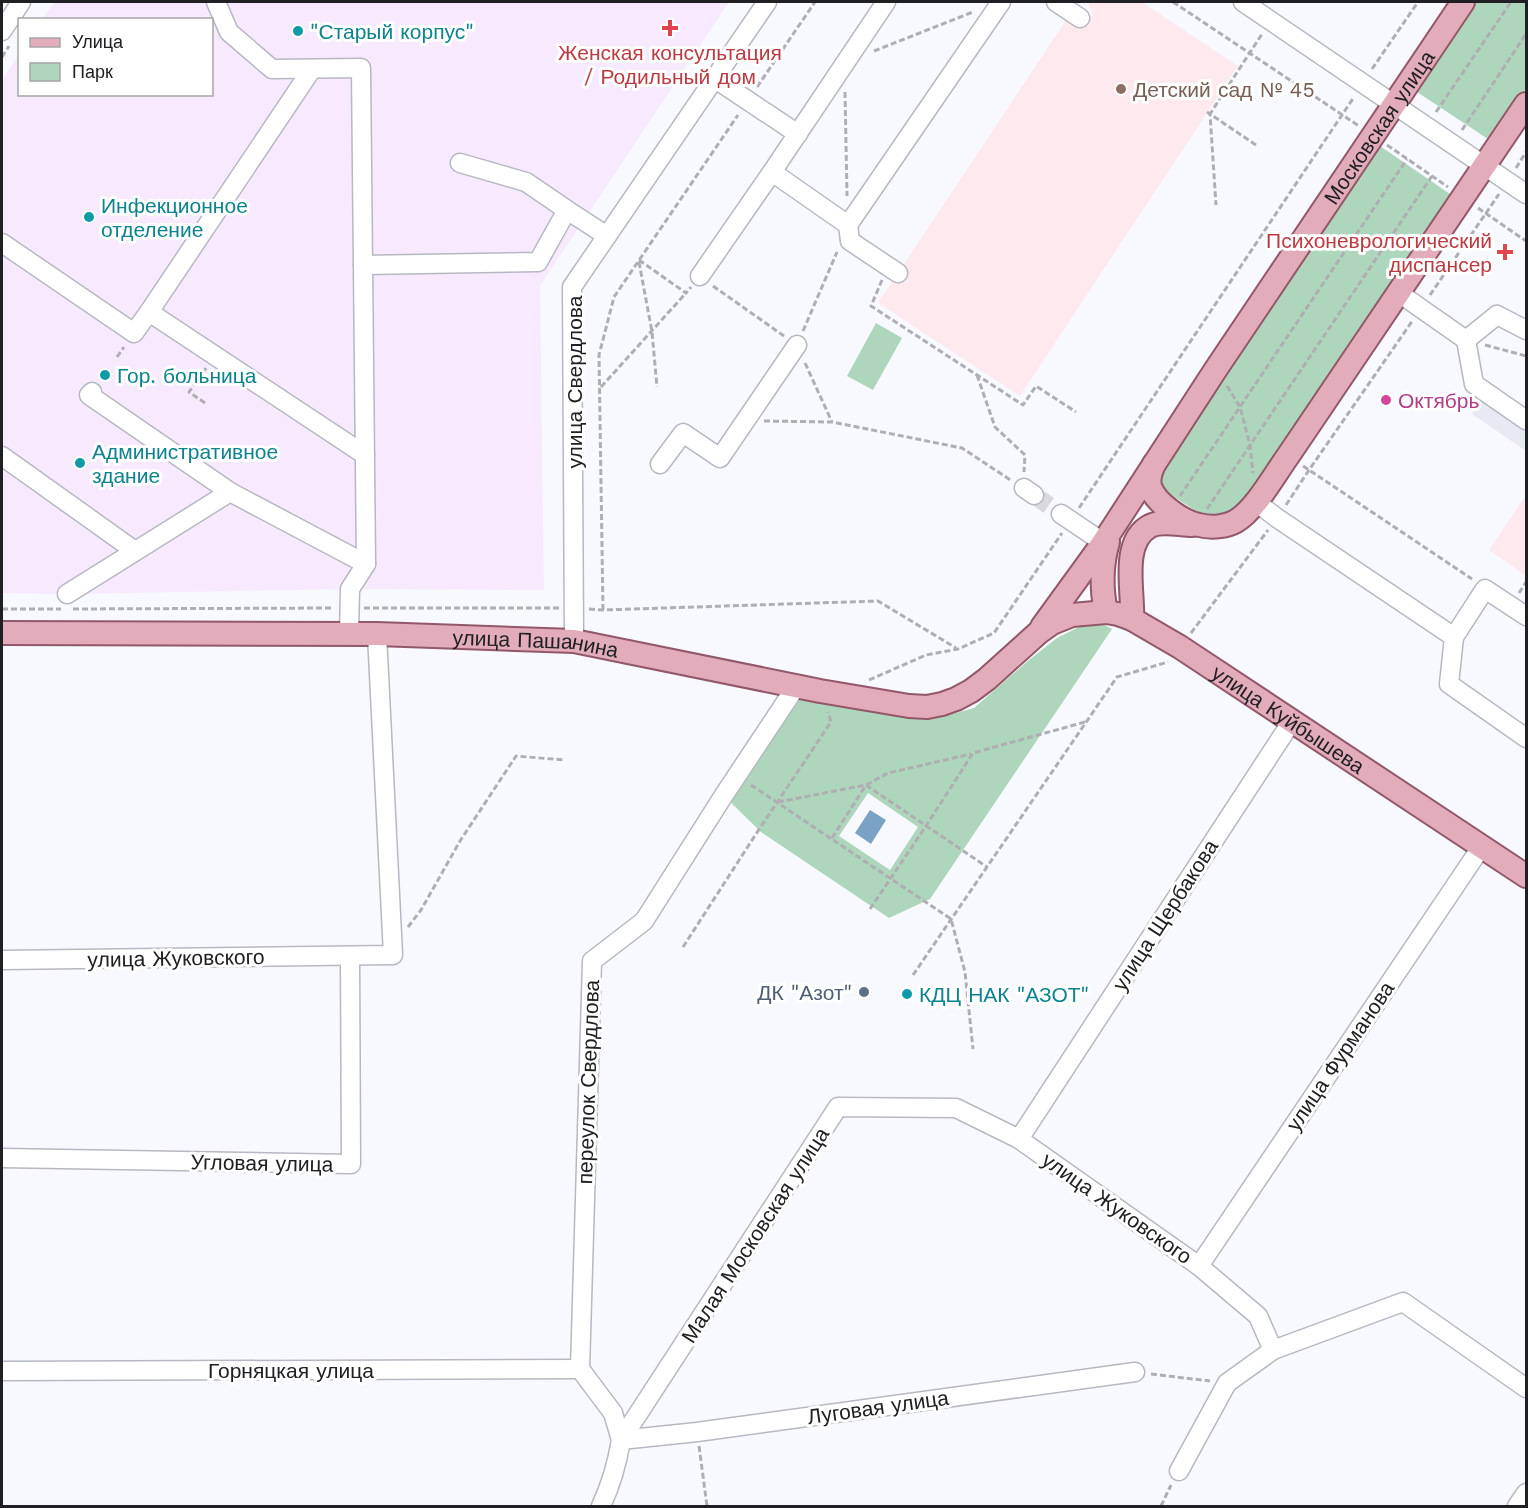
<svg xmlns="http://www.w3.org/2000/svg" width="1528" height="1508" font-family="'Work Sans',sans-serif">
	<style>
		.built { fill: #e7eaf3 }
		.education { fill: #fee9ef }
		.medical { fill: #f7eafe }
		.green { fill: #aed6bd; fill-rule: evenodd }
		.water { fill: #79a2c4 }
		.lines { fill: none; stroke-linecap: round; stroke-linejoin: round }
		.minor-tunnel { stroke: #d8d8dd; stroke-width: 18; stroke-dasharray: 18 9; stroke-linecap: butt }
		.minor-casing { stroke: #b6b8c2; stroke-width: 21 }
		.major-casing { stroke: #925769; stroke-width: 26 }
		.path { stroke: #aeaeb3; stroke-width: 3; stroke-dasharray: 6 3; stroke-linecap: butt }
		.minor { stroke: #fff; stroke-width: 18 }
		.major { stroke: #e2acbb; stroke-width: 22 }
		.health-dot { fill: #e0444e; stroke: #fff; stroke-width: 2 }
		.culture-dot { fill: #0f9aa8; stroke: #fff; stroke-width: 2 }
		.education-dot { fill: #8d6e63; stroke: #fff; stroke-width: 2 }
		.hotel-dot { fill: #d1479c; stroke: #fff; stroke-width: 2 }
		.service-dot { fill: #5c6f8a; stroke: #fff; stroke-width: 2 }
		.labels { text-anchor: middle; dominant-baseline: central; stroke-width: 6; stroke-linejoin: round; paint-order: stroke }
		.culture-label { font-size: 21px; fill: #0d838f; stroke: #fff; text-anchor: start }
		.health-label { font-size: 21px; fill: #be3a42; stroke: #fff }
		.education-label { font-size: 21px; fill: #785e54; stroke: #fff; text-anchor: start }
		.street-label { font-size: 21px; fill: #202024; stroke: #fff }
		.hotel-label { font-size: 21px; fill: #b23c85; stroke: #fff; text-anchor: start }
		.service-label { font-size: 21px; fill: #4e5e75; stroke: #fff; text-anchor: end }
	</style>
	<rect width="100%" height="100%" fill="#f8f9fe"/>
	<polygon class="built" points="1483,397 1526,427 1526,451 1472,414"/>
	<g class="education">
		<polygon points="1088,2 1142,2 1238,66 1020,396 878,303 1066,20 1093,16"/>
		<polygon points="1526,495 1526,576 1489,550"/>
	</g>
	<polygon class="medical" points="55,2 729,2 540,286 544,590 350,589 67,594 2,593 2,80 19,54 20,94 212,94 212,20 42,19"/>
	<g class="green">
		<polygon points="1474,2 1526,2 1526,88 1491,141 1414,90"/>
		<polygon points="1380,146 1453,196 1240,510 1208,519 1159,487 1161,472"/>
		<polygon points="876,323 902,338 873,390 847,376"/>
		<path d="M 1104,625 L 1112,629 L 930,899 L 889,918 L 761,832 L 726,798 L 795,697 L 902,715 L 941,717 L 974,708 L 1029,660 L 1057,638 L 1079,627 ZM 868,793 L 918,827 L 890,870 L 839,836 Z"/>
	</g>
	<polygon class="water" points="870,810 886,820 871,844 855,833"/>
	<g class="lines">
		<polyline class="minor-tunnel" points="1034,495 1061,514"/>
		<defs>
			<g id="minor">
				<polyline points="216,2 229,32 272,69 361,68 366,564 350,589 349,634"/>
				<polyline points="1056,2 1080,18"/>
				<polyline points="1243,2 1526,194"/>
				<polyline points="2,31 21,2"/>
				<polyline points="312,69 149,312 365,455"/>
				<polyline points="714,78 798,134"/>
				<polyline points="460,163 526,182 567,210"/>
				<polyline points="772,172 848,225 1001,2"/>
				<polyline points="848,225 850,241 898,273"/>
				<polyline points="2,243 134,333 149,312"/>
				<polyline points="363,265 538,262 567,210 607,236"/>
				<polyline points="700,276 772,172 886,2"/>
				<polyline points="1399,293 1466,340 1497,315 1526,330"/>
				<polyline points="1466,340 1474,384 1526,420"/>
				<polyline points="92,392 89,395 230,492 366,564"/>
				<polyline points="2,456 135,551"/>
				<polyline points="660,464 683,433 720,458 797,345"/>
				<polyline points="1024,488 1034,495"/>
				<polyline points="1256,502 1277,518 1454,637 1449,684 1526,738"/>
				<polyline points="1061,514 1107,545"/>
				<polyline points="67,594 230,492"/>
				<polyline points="1454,637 1485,589 1526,616"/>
				<polyline points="574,641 572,287 767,2"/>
				<polyline points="2,960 393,955 377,634"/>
				<polyline points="1019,1139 1292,721"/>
				<polyline points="2,1158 351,1164 350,956"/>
				<polyline points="1199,1266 1482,846"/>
				<polyline points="580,1369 592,961 644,921 722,798 797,685"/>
				<polyline points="580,1369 613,1413 621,1440 697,1432 1135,1372"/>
				<polyline points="2,1371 580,1369"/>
				<polyline points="1179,1471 1227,1383 1273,1350 1403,1302 1526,1388"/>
				<path d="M 601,1506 C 611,1485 617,1464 621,1440 L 838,1107 L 956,1108 L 1019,1139 L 1199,1266 L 1258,1316 L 1273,1350"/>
				<polyline points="1517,1506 1526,1493"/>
			</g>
			<g id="major">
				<path d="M 1154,464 C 1151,471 1148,478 1150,486 C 1155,503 1183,522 1199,525 C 1211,528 1226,527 1236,521 C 1255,510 1275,474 1288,456 L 1526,104"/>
				<path d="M 1106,612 C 1101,588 1101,566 1108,542"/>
				<path d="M 1132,619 C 1134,593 1120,542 1150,526 C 1162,520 1180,525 1192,525"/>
				<path id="s1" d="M 1042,627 L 1103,543 L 1216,369 L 1463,2"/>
				<path id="s2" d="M 2,633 L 377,634 L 574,641 L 820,691 L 909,706 L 927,707 L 942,704 L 956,699 L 971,691 L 987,679 L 1038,633 L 1052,623 L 1072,615 L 1106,612 L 1118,614 L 1132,619 L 1180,647 L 1526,876"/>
			</g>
		</defs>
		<use href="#minor" class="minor-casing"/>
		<use href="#major" class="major-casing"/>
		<g class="path">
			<polyline points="1173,2 1359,126"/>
			<polyline points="874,51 973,12"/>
			<polyline points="2,57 9,46"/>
			<polyline points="1372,69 1418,2"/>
			<polyline points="757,87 815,2"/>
			<polyline points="845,92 847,196"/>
			<polyline points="1207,112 1210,114 1216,205"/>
			<polyline points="1436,112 1511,2"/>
			<polyline points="1462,130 1526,34"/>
			<polyline points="1256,145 1210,114 1262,34"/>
			<polyline points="1387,145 1448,187"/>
			<polyline points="1516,168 1526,152"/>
			<polyline points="1478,208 1526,241"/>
			<polyline points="639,260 686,293 691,287"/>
			<polyline points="639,262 652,332 657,387"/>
			<polyline points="882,280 871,306 1023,405 1036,386 1076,412"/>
			<polyline points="713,286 784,336"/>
			<polyline points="1430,295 1499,194"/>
			<polyline points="803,331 837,252"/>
			<polyline points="1485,345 1526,356"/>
			<polyline points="117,357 124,347"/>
			<polyline points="805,363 832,422"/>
			<polyline points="977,375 995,427 1025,455 1024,472"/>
			<polyline points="1227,386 1240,407 1250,445 1253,473"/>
			<polyline points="601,387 686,293"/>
			<polyline points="205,403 189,392 206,368"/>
			<polyline points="764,421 832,422 962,448 1012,481"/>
			<polyline points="1303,466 1472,579"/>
			<polyline points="1180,496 1407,159"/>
			<polyline points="1286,505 1309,470 1413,320"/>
			<polyline points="1079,508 1354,97"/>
			<polyline points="1207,509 1432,176"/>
			<polyline points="1519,593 1526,582"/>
			<polyline points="364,608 559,608"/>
			<polyline points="2,609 61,609"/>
			<polyline points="73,609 334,608"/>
			<polyline points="589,609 603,610 878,601 956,648"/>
			<polyline points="603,610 599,355 614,297 738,115"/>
			<polyline points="1191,633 1268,530"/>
			<polyline points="869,680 926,655 958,649 994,633 1062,533"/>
			<polyline points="751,785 951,919 965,972 973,1049"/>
			<polyline points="778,802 866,785 888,773 971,754"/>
			<polyline points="832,838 866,785 987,867"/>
			<polyline points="870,909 926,826 973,753 1085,722"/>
			<polyline points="408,927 421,910 460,841 516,756 564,760"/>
			<polyline points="683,947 756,834 831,722 828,712"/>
			<polyline points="913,975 1117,677 1168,662"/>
			<polyline points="1151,1374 1210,1381"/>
			<polyline points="699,1446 707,1506"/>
			<polyline points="1161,1506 1171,1485"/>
		</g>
		<use href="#minor" class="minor"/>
		<use href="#major" class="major"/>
	</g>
	<g class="health-dot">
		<path d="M667 19h6v6h6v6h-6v6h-6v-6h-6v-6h6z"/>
		<path d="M1502 243h6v6h6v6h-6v6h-6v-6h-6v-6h6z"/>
	</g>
	<g class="culture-dot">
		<circle cx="298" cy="31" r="6"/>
		<circle cx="89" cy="217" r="6"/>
		<circle cx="105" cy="375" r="6"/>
		<circle cx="80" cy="463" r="6"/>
		<circle cx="907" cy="994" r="6"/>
	</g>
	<circle class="education-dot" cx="1121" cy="89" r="6"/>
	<circle class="hotel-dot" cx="1386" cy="400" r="6"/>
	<circle class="service-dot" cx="864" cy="992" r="6"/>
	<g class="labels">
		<g class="culture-label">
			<text x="310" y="31">"Старый корпус"</text>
			<text x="101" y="205">Инфекционное<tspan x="101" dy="24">отделение</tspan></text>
			<text x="117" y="375">Гор. больница</text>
			<text x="92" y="451">Административное<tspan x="92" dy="24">здание</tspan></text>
			<text x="919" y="994">КДЦ НАК "АЗОТ"</text>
		</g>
		<g class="health-label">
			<text x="670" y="52">Женская консультация<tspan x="670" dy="24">/ Родильный дом</tspan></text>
			<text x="1492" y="240" text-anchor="end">Психоневрологический<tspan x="1492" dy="24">диспансер</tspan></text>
		</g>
		<g class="education-label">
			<text x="1133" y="89">Детский сад № 45</text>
		</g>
		<g class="street-label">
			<text stroke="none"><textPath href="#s1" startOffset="603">Московская улица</textPath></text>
			<text transform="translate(574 382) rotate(-90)">улица Свердлова</text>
			<text stroke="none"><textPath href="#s2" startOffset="534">улица Пашанина</textPath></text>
			<text stroke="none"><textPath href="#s2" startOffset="1353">улица Куйбышева</textPath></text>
			<text transform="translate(1165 915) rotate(-57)">улица Щербакова</text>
			<text transform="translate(176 958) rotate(-1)">улица Жуковского</text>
			<text transform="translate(1340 1056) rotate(-56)">улица Фурманова</text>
			<text transform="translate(588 1082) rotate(-88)">переулок Свердлова</text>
			<text transform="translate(262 1163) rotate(1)">Угловая улица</text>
			<text transform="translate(1117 1208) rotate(35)">улица Жуковского</text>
			<text transform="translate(755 1235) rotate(-57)">Малая Московская улица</text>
			<text x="291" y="1370">Горняцкая улица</text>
			<text transform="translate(878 1407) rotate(-8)">Луговая улица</text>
		</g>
		<g class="hotel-label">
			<text x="1398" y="400">Октябрь</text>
		</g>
		<g class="service-label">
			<text x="852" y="992">ДК "Азот"</text>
		</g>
	</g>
	<rect width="1528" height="1508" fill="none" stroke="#202024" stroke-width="6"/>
	<rect x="18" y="18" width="195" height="78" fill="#ffffff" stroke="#a6a6a7" stroke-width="1.5"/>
	<rect x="30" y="38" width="30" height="9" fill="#e2acbb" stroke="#a6a6a7" stroke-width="1.5"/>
	<text x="72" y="48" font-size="18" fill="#202024">Улица</text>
	<rect x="30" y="63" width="30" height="18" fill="#aed6bd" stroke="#a6a6a7" stroke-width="1.5"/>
	<text x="72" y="78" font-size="18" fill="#202024">Парк</text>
</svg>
